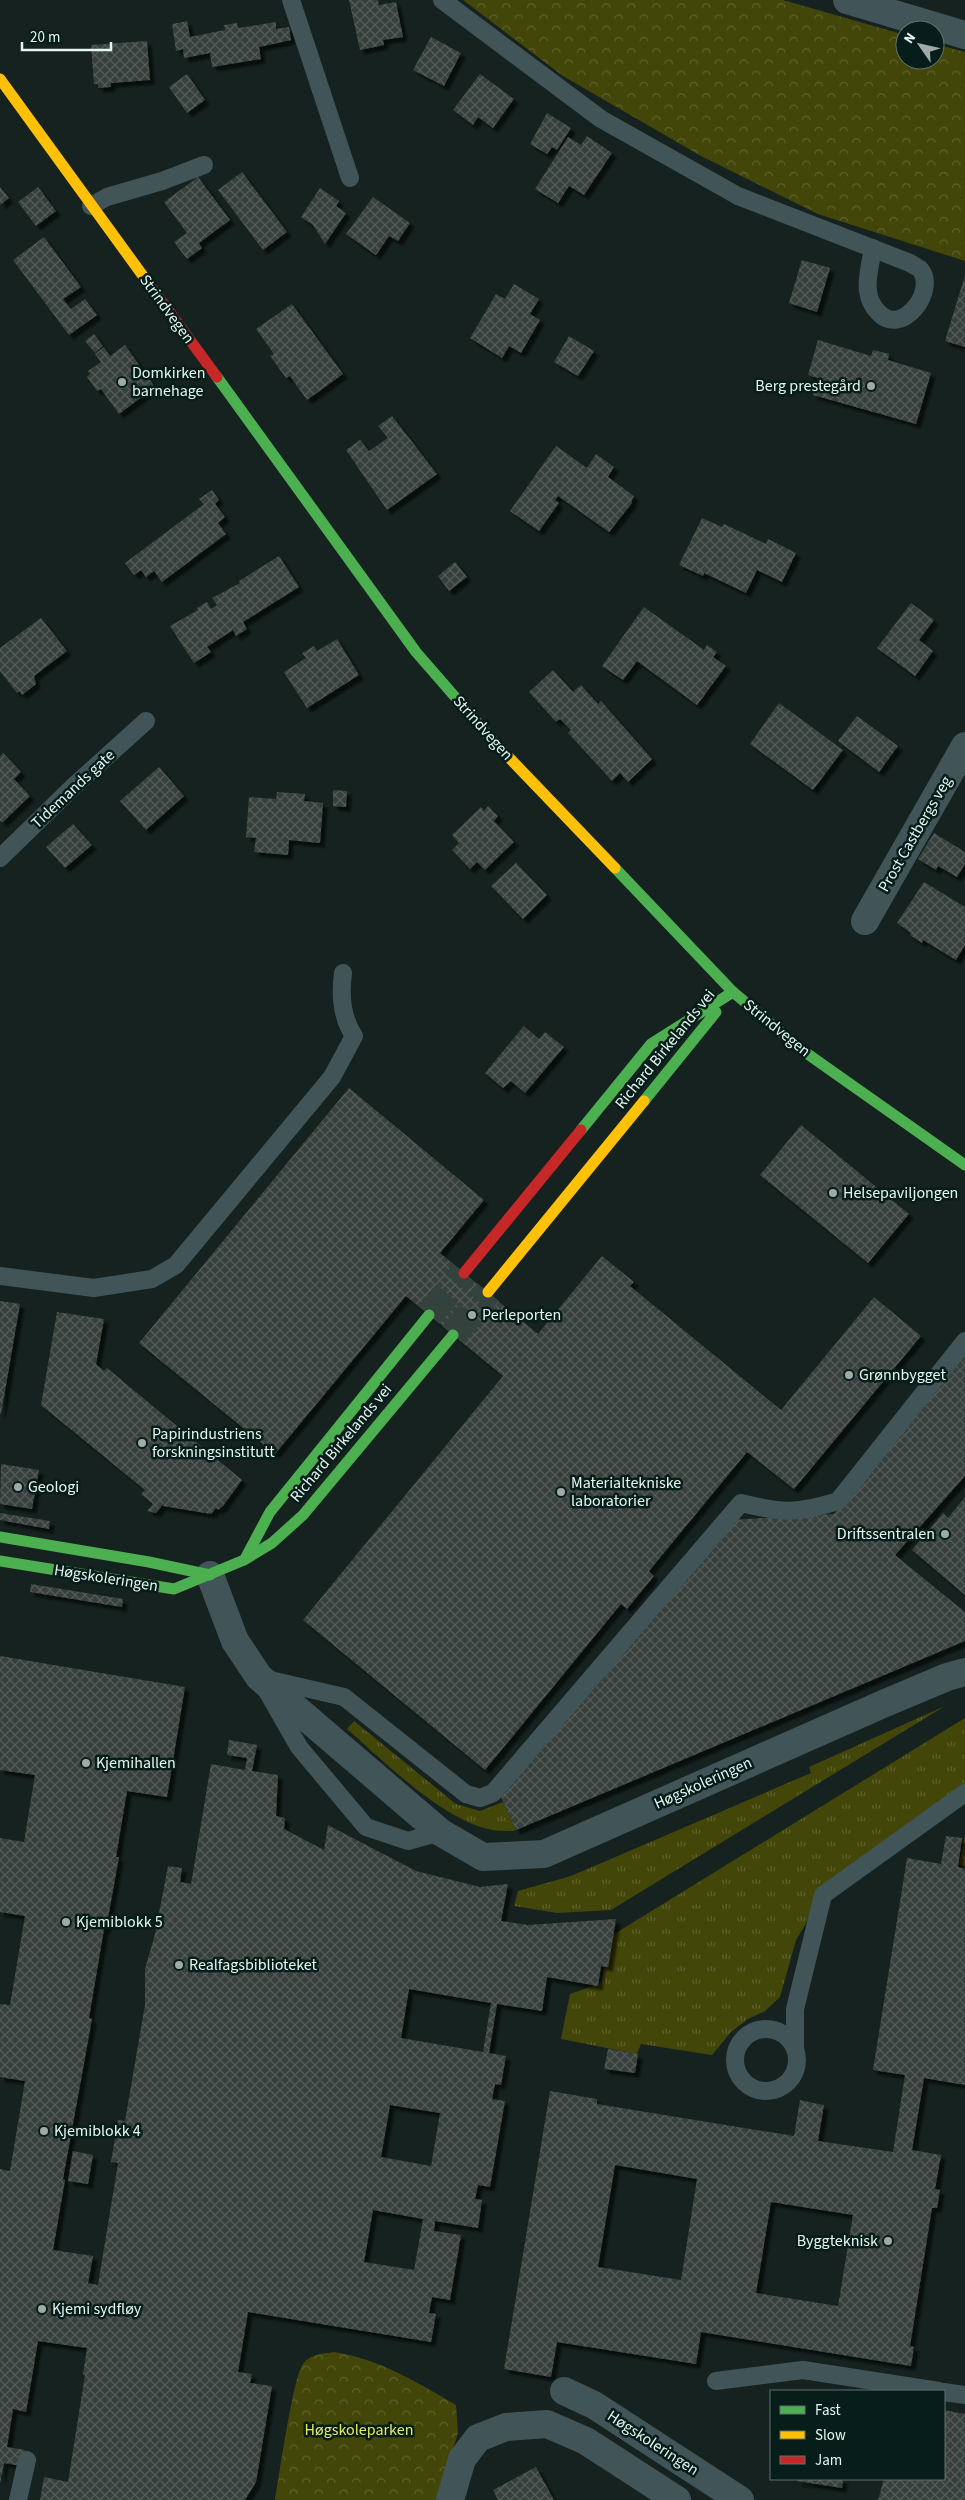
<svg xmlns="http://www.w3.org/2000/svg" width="965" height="2500" font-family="'Source Sans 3',sans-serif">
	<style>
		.grass { fill: url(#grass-tufts) }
		.park { fill: url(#park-crowns) }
		.building { fill: url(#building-cross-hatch); fill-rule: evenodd; filter: url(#shadow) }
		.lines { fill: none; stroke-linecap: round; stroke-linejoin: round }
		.secondary-tunnel { stroke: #34423e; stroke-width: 28; stroke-dasharray: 28 14; stroke-linecap: butt }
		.lane { stroke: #415458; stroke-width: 18 }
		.street { stroke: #415458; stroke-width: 28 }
		.fast { stroke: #4caf50; stroke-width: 11 }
		.slow { stroke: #ffc107; stroke-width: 11 }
		.jam { stroke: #c62828; stroke-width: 11 }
		.poi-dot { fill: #9eaba8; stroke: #061d19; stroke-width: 2 }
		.labels { text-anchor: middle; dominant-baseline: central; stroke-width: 5; stroke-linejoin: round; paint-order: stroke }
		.street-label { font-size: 16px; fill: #e7f5f1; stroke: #061d19 }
		.poi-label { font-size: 16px; fill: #e7f5f1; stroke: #061d19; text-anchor: start }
		.park-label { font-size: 16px; fill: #e5ea63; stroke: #061d19 }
	</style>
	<defs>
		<pattern id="grass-tufts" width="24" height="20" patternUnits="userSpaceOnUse" patternTransform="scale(1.25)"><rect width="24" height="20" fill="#434609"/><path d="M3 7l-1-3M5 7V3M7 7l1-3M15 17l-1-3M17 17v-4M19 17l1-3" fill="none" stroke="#5e612d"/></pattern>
		<pattern id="park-crowns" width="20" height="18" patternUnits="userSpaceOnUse" patternTransform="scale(1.25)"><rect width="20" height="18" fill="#434609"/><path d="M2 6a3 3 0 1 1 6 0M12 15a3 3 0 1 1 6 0" fill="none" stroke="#5e612d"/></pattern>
		<pattern id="building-cross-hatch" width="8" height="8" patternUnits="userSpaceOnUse" patternTransform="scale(1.25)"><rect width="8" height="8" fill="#38403c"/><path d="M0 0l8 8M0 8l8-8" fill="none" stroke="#555c59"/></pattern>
		<filter id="shadow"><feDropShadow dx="4.5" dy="4.5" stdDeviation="1" flood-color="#0009"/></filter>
	</defs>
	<rect width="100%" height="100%" fill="#15221f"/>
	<g class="grass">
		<polygon points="945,1706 611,1910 557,1913 514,1906 518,1891 571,1876 811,1773 809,1767"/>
		<polygon points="965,1718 965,1793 823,1895 796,1940 780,1997 765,2011 748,2019 731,2032 712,2055 641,2044 637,2054 561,2039 570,1994 601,1983 611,1936"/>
		<path d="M 354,1721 L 456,1804 L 480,1811 L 503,1802 L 516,1830 C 461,1841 388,1764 347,1729 Z"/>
		<polygon points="965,1835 965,1866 959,1865"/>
	</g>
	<g class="park">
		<polygon points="463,0 783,0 905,35 905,60 935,60 935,44 965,52 965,261 818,214 701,156 563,76"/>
		<path d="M 334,2352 C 379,2359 417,2382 456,2405 L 458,2433 L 437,2500 L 275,2500 C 279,2478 293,2377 303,2364 C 310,2354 322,2354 334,2352 Z"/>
	</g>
	<g class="building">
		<polygon points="349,0 378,0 379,5 396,2 403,37 383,40 384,45 360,50"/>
		<polygon points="187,21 190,37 225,30 224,25 237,23 238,28 276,22 276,29 289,27 291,40 259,47 261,59 212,67 210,53 184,58 183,49 176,51 172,24"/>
		<polygon points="431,37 461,53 444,86 413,70"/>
		<polygon points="147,41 150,80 111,83 111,87 98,88 98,84 94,84 91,45"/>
		<polygon points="187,74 205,100 187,113 169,87"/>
		<polygon points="480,74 514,99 493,128 478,117 473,125 453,110"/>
		<polygon points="547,113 571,128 557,150 552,147 547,154 530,144"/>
		<polygon points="587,136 612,153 584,195 569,186 558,203 535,189 568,137 581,145"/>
		<polygon points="242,172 287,232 263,250 218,190"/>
		<polygon points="198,177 230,220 199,243 202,248 187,259 174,242 187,233 164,202"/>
		<polygon points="0,187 9,198 0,205"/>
		<polygon points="38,187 56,211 36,226 18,202"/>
		<polygon points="320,188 339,201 336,206 346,213 325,244 313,225 301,217"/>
		<polygon points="373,197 410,223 398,241 389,236 376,255 346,234"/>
		<polygon points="44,237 81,287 63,299 71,309 85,299 97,315 69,335 13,260"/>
		<polygon points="802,260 830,268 817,312 789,303"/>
		<polygon points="965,275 965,347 945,341"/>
		<polygon points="514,284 539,299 530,314 540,320 521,353 509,346 502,358 470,338 496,294 505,299"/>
		<polygon points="292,304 343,374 307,400 290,376 286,378 270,356 274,354 256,329"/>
		<polygon points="94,334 103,346 95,353 85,341"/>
		<polygon points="569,336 594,351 578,376 554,362"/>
		<polygon points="818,340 871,356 873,350 889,354 888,360 931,373 916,424 813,395 818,378 808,375"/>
		<polygon points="125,345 155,387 119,414 101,389 97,391 87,377 90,374 88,371 101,362 95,354 104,347 110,356"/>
		<polygon points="392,416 437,474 387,510 346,450 360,440 369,451 388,438 378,426"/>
		<polygon points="556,446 587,468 596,454 614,467 608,477 634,496 631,502 632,503 609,532 558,496 555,500 559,503 539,531 510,511"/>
		<polygon points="212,490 219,500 215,504 225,517 218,523 226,534 162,582 154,571 146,577 141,570 134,575 125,563 204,504 199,499"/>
		<polygon points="702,518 722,527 724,524 766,544 768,539 796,553 782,582 757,570 746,593 704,573 703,576 679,565"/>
		<polygon points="279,556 299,587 243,622 247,629 236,636 233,630 207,647 211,652 194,663 170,626 198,610 197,608 207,602 211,609 217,605 212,598 240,583 239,581"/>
		<polygon points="455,562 467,577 449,591 438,576"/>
		<polygon points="911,603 934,620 919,640 933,651 915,676 877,648"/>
		<polygon points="644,607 704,650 707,645 717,652 713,657 726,666 697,705 637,661 623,680 602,666"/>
		<polygon points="41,618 67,651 34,676 36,684 22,695 19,691 17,693 0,671 0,648"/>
		<polygon points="337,639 359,675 307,708 284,672 306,658 302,653 314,646 317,651"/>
		<polygon points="553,670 573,692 581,685 598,704 601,701 652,759 628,782 620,773 612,781 568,733 571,730 560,719 556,722 529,692"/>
		<polygon points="779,703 843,750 813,790 750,744"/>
		<polygon points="857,716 898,746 879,772 838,741"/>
		<polygon points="3,753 21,772 14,779 30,796 3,822 0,821 0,756"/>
		<polygon points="159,767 184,796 146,830 120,801"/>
		<polygon points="333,790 347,791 346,807 333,806"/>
		<polygon points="277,792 305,794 304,801 323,803 320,843 289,840 288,855 254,852 256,838 246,837 249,797 276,799"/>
		<polygon points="488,806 498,816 494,821 514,842 485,870 477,862 470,869 452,850 459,843 452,835 481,807 484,811"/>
		<polygon points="73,824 92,845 65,868 46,847"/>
		<polygon points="934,833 965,852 965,864 957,877 938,866 936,870 918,859"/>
		<polygon points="516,863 547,895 523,919 491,886"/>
		<polygon points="924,882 965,907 965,945 956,960 923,940 922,943 910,935 911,933 897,923"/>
		<polygon points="524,1026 539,1039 545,1032 564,1047 525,1093 511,1081 503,1088 485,1073"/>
		<polygon points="349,1088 484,1200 440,1253 538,1334 602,1256 634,1282 630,1286 781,1410 874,1297 921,1336 794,1489 747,1452 649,1571 654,1576 627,1609 621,1604 485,1770 303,1620 503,1376 406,1296 275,1454 139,1343"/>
		<polygon points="801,1125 909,1214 868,1263 760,1175"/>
		<polygon points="0,1301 20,1304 1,1414 0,1414"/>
		<polygon points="57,1312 104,1319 96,1364 104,1371 107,1368 242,1480 223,1506 218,1510 216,1508 211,1514 163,1506 165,1502 156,1513 147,1511 153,1504 141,1494 145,1490 41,1405"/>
		<polygon points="965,1350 965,1476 895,1555 965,1612 965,1641 516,1830 500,1795 732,1520 834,1514"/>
		<polygon points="1,1464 39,1470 32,1509 0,1504"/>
		<polygon points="965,1497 965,1595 912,1550 943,1513 948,1518"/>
		<polygon points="0,1513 50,1521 49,1529 0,1520"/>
		<polygon points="31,1584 123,1599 122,1607 30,1592"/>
		<path d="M 0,1656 L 185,1687 L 167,1797 L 127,1791 L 116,1857 L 119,1857 L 106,1929 L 104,1929 L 89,2018 L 92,2019 L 63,2179 L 65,2180 L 53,2250 L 93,2256 L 88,2283 L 98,2285 L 118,2163 L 111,2162 L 118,2120 L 125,2121 L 145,2005 L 145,1969 L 155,1934 L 168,1866 L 182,1868 L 180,1882 L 191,1884 L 211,1764 L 245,1770 L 247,1758 L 227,1755 L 229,1740 L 257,1745 L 252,1771 L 278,1775 L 276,1816 L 285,1818 L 284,1829 L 324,1850 L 328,1825 L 416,1871 L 480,1887 L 508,1884 L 501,1921 L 528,1925 L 616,1919 L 608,1967 L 601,1966 L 598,1986 L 547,1977 L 542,2011 L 497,2004 L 489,2053 L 506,2056 L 501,2085 L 495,2084 L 492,2099 L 505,2101 L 490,2187 L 478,2185 L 475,2199 L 482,2200 L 478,2228 L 435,2221 L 434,2231 L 461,2235 L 450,2300 L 432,2297 L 429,2313 L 436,2314 L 431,2342 L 248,2312 L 238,2372 L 252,2374 L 250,2383 L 272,2386 L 256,2482 L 245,2500 L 40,2500 L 44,2477 L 68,2482 L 85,2375 L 83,2374 L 87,2348 L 38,2341 L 26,2412 L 13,2409 L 7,2447 L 25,2450 L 22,2466 L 4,2463 L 0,2484 L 0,2169 L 10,2171 L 25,2081 L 0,2077 L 0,2004 L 10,2005 L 25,1916 L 0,1912 L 0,1838 L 24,1842 L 35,1775 L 0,1770 ZM 409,1989 L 491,2003 L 483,2052 L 401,2038 ZM 390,2105 L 440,2113 L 431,2166 L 381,2157 ZM 373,2210 L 423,2219 L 414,2270 L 364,2262 Z"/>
		<path d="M 946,1836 L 962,1838 L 958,1867 L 965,1869 L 965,2085 L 924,2078 L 912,2150 L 941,2155 L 935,2189 L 940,2190 L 937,2208 L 932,2208 L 910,2346 L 914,2347 L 911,2366 L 701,2332 L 696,2364 L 557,2342 L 551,2377 L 504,2369 L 550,2091 L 597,2099 L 597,2104 L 794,2136 L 800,2100 L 813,2103 L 824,2105 L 818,2141 L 893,2152 L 905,2075 L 873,2070 L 907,1858 L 941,1864 ZM 615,2165 L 697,2179 L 681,2280 L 598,2267 ZM 771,2202 L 853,2215 L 838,2306 L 756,2293 Z"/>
		<polygon points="608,2049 638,2054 635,2073 604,2069"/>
		<polygon points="73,2151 93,2155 88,2184 68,2181"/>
		<polygon points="944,2410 965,2414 965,2500 878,2500 884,2479 944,2479"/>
		<polygon points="536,2467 554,2500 498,2500 493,2490"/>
		<polygon points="797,2479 843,2479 842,2488 797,2481"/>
	</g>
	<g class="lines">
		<g class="secondary-tunnel">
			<polyline points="429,1315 464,1273"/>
			<polyline points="453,1335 488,1292"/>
		</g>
		<g class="lane">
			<polyline points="291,0 350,178"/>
			<path d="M 442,0 L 601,119 L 738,196 L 910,263 C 913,265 917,267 920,269 C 938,289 902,339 878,312 C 872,306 869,299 868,291 C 866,278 871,262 873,248"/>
			<polyline points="91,206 107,197 162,181 204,165"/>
			<polyline points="0,858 74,786 146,721"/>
			<path d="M 0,1276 L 94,1288 L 152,1279 L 176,1265 L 332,1077 L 354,1036 C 342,1018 340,995 343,973"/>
			<path d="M 266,1679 L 344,1697 L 466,1794 L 480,1798 L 493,1793 L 741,1503 C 782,1513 797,1514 838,1501 L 965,1341"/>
			<polyline points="267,1691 299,1747 366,1827 408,1841 440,1832"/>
			<circle cx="766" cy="2060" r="31"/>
			<polyline points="795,2049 795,2009 823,1895 965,1793"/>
			<polyline points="716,2381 803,2370 939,2391"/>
			<polyline points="944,2392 965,2395"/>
			<polyline points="18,2500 27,2460"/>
		</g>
		<g class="street">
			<polyline points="847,0 965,35"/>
			<polyline points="865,921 965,746"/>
			<polyline points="210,1575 235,1641 259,1677 440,1832 483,1857 544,1854 883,1704 947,1677 965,1672"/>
			<polyline points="564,2391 594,2405 740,2500"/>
			<polyline points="450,2500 462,2459 478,2438 506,2427 547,2424 586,2441 677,2500"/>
		</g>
		<g class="fast">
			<polyline points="217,377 416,652 496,744"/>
			<polyline points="615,868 733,992 802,1050 965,1165"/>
			<polyline points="644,1101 716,1012"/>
			<polyline points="581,1130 651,1044 733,992"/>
			<polyline points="0,1537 149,1562 210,1575"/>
			<polyline points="246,1557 270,1512 429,1315"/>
			<polyline points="0,1561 174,1589 244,1560 272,1543 303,1515 453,1335"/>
		</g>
		<g class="slow">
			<polyline points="0,79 146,280"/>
			<polyline points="496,744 615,868"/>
			<polyline points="488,1292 644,1101"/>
		</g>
		<g class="jam">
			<polyline points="146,280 217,377"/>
			<polyline points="464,1273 581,1130"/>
		</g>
	</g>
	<g class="poi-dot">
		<circle cx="122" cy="382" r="5"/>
		<circle cx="871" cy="386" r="5"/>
		<circle cx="833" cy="1193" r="5"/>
		<circle cx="472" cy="1315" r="5"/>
		<circle cx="849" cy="1375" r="5"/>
		<circle cx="142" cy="1443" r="5"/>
		<circle cx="18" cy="1487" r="5"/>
		<circle cx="561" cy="1492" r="5"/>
		<circle cx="945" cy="1534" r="5"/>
		<circle cx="86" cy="1763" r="5"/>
		<circle cx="66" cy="1922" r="5"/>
		<circle cx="179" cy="1965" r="5"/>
		<circle cx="44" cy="2131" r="5"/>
		<circle cx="888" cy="2241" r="5"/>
		<circle cx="42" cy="2309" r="5"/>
	</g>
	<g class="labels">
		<g class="street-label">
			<text transform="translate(167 309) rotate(54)">Strindvegen</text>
			<text transform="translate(483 728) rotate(48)">Strindvegen</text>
			<text transform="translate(73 789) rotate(-43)">Tidemands gate</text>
			<text transform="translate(915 834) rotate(-60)">Prost Castbergs veg</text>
			<text transform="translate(777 1028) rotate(39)">Strindvegen</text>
			<text transform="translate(665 1049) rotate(-51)">Richard Birkelands vei</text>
			<text transform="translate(341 1443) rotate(-50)">Richard Birkelands vei</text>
			<text transform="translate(106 1578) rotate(9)">Høgskoleringen</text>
			<text transform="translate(703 1783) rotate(-24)">Høgskoleringen</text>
			<text transform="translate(653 2443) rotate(33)">Høgskoleringen</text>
		</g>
		<g class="poi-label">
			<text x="132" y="373">Domkirken<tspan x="132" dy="18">barnehage</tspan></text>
			<text x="861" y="386" text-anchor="end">Berg prestegård</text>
			<text x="843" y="1193">Helsepaviljongen</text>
			<text x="482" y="1315">Perleporten</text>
			<text x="859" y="1375">Grønnbygget</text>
			<text x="152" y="1434">Papirindustriens<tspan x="152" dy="18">forskningsinstitutt</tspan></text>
			<text x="571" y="1483">Materialtekniske<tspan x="571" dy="18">laboratorier</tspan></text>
			<text x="28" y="1487">Geologi</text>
			<text x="935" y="1534" text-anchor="end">Driftssentralen</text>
			<text x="96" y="1763">Kjemihallen</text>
			<text x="76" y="1922">Kjemiblokk 5</text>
			<text x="189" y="1965">Realfagsbiblioteket</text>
			<text x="54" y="2131">Kjemiblokk 4</text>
			<text x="878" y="2241" text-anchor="end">Byggteknisk</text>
			<text x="52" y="2309">Kjemi sydfløy</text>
		</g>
		<g class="park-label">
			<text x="359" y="2430">Høgskoleparken</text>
		</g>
	</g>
	<rect x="770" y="2390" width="175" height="90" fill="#061d19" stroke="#60736f"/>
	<rect x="780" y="2406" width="25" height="8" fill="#4caf50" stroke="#60736f"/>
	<text x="815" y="2415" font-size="15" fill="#e7f5f1">Fast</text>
	<rect x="780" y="2431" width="25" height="8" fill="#ffc107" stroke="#60736f"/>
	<text x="815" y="2440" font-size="15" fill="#e7f5f1">Slow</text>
	<rect x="780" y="2456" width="25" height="8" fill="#c62828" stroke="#60736f"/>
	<text x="815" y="2465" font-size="15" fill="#e7f5f1">Jam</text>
	<g transform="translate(920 45) rotate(304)"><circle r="24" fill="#061d19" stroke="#60736f"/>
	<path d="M0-4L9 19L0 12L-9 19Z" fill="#9eaba8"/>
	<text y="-8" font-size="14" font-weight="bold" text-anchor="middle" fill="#e7f5f1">N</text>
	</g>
	<path d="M22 42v8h89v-8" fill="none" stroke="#e7f5f1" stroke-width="2.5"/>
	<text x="30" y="42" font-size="15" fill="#e7f5f1" stroke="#061d19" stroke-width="4" paint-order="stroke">20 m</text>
</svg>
